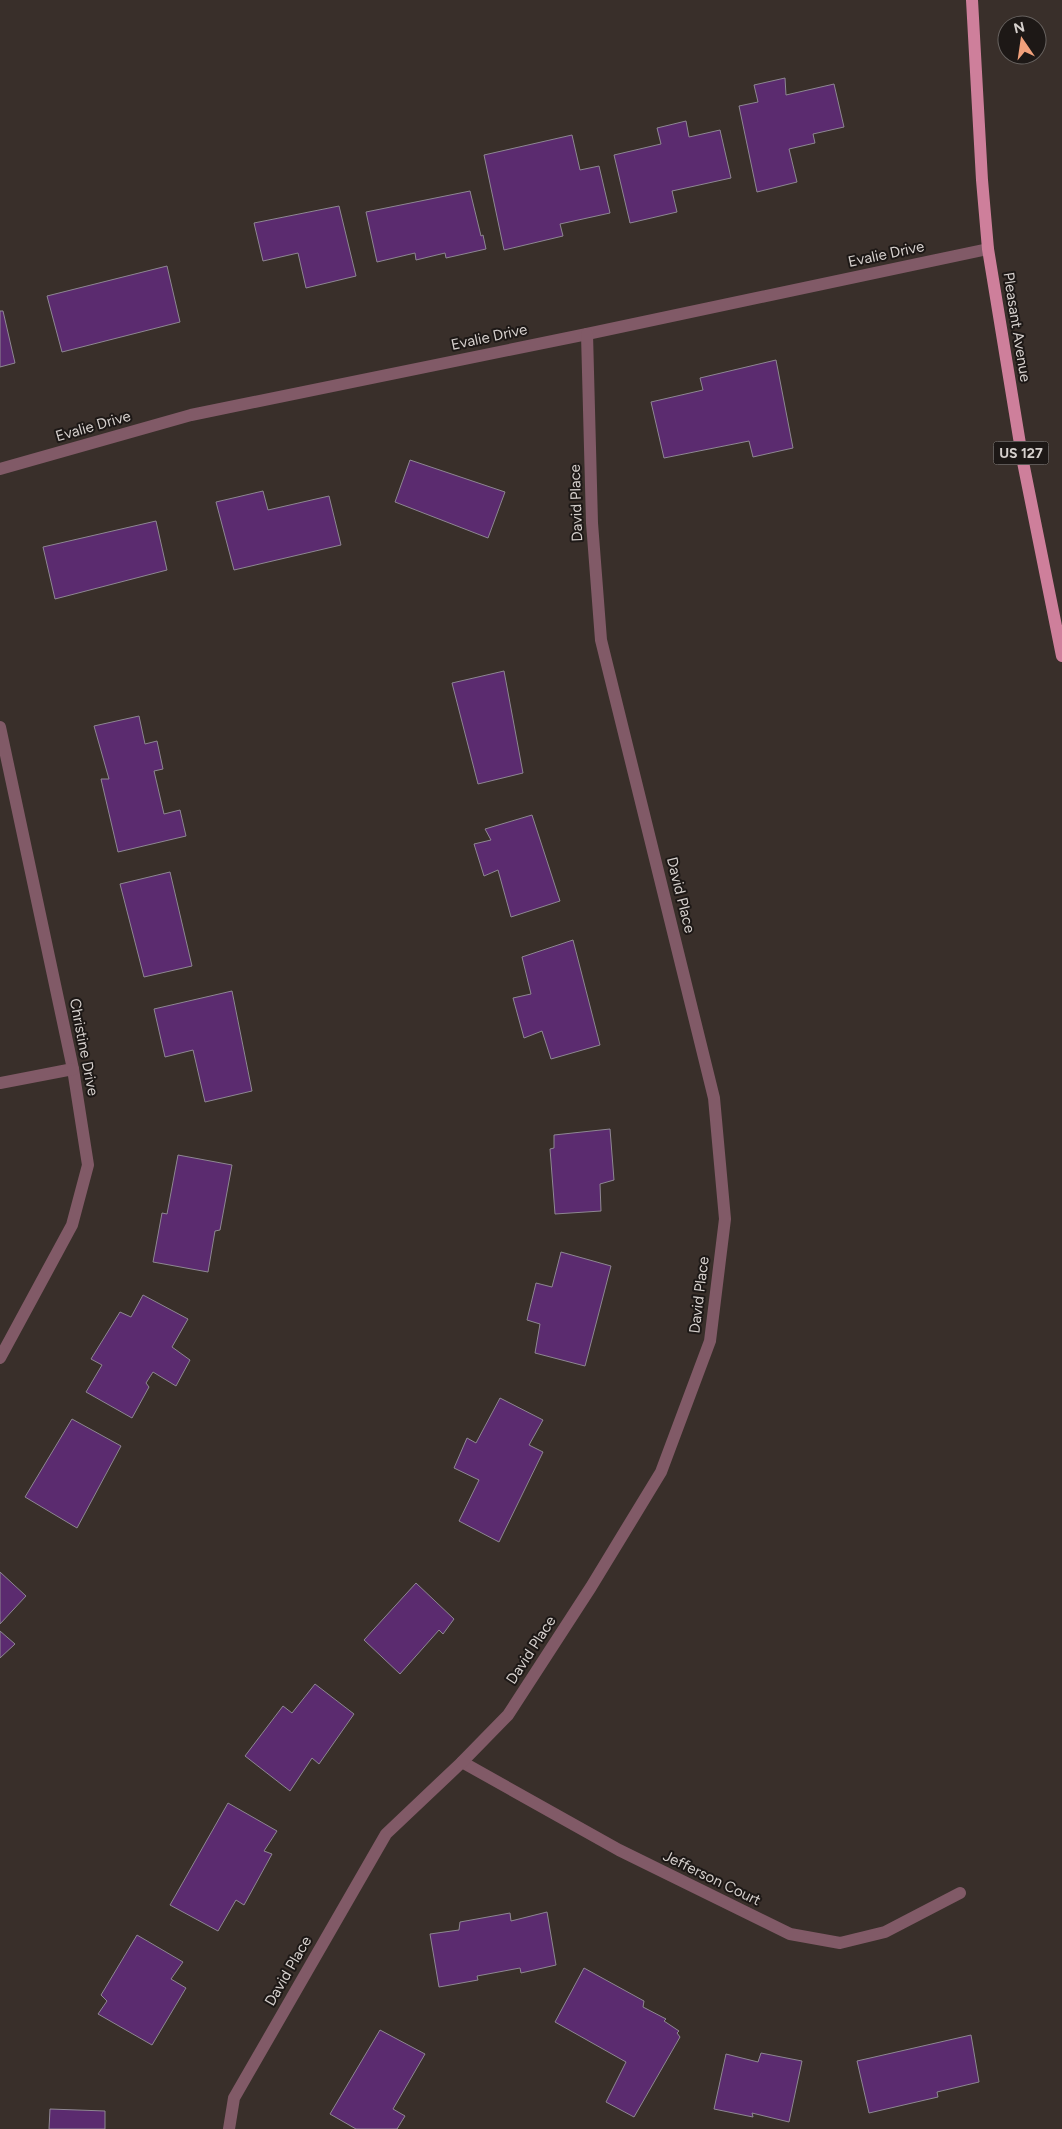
<svg xmlns="http://www.w3.org/2000/svg" width="1062" height="2129" font-family="Figtree,sans-serif">
	<style>
		.building { fill: #5b2b6f; stroke: #8e8792 }
		.lines { fill: none; stroke-linecap: round; stroke-linejoin: round }
		.minor { stroke: #815a67; stroke-width: 12 }
		.major { stroke: #ce7f9b; stroke-width: 12 }
		.labels { text-anchor: middle; dominant-baseline: central; stroke-width: 4; stroke-linejoin: round; paint-order: stroke }
		.shield { fill: #1d1816; stroke: #9e9996; stroke-width: 1 }
		.shield-label { font-size: 14px; font-weight: bold; fill: #d6d0cd }
		.street-label { font-size: 15px; fill: #d6d0cd; stroke: #1d1816 }
	</style>
	<rect width="100%" height="100%" fill="#392f2a"/>
	<g class="building">
		<polygon points="785,78 786,95 834,84 844,127 813,134 815,143 789,149 797,182 757,192 739,106 758,102 754,85"/>
		<polygon points="686,121 689,137 720,130 731,178 672,191 677,212 630,223 614,155 661,144 657,128"/>
		<polygon points="572,135 580,170 599,166 610,213 560,224 563,236 504,250 484,155"/>
		<polygon points="470,191 481,236 483,235 486,249 446,258 445,253 416,260 415,253 377,262 366,212"/>
		<polygon points="339,206 356,276 306,288 298,253 263,261 254,223"/>
		<polygon points="167,266 180,322 62,352 47,296"/>
		<polygon points="0,311 3,311 15,363 0,367"/>
		<polygon points="776,360 793,448 753,457 749,441 664,458 651,402 703,390 700,378"/>
		<polygon points="410,460 505,492 488,538 395,502"/>
		<polygon points="263,491 268,510 329,496 341,545 234,570 216,502"/>
		<polygon points="156,521 167,570 55,599 43,547"/>
		<polygon points="504,671 523,773 478,784 452,683"/>
		<polygon points="139,716 145,744 157,741 163,769 154,771 164,814 180,810 186,836 118,852 101,779 109,779 94,726"/>
		<polygon points="532,815 560,901 511,917 498,870 484,876 474,844 491,840 485,829"/>
		<polygon points="170,872 192,966 144,977 120,884"/>
		<polygon points="573,940 600,1045 551,1059 542,1031 524,1038 513,998 531,994 522,957"/>
		<polygon points="232,991 252,1091 205,1102 193,1050 165,1057 154,1009"/>
		<polygon points="610,1129 614,1180 600,1184 601,1211 555,1214 550,1149 554,1148 554,1135"/>
		<polygon points="178,1155 232,1165 220,1230 215,1231 208,1272 153,1262 162,1213 167,1214"/>
		<polygon points="561,1252 611,1266 585,1366 535,1353 540,1324 527,1320 536,1283 552,1287"/>
		<polygon points="143,1295 188,1319 172,1347 190,1360 176,1386 153,1372 146,1383 149,1387 132,1418 86,1392 102,1365 91,1359 120,1312 131,1317"/>
		<polygon points="500,1398 543,1420 529,1445 543,1452 499,1542 459,1521 479,1480 454,1468 467,1438 476,1443"/>
		<polygon points="72,1419 121,1446 77,1528 25,1497"/>
		<polygon points="0,1572 26,1596 0,1624"/>
		<polygon points="416,1583 454,1619 443,1634 439,1630 400,1674 364,1640"/>
		<polygon points="0,1631 15,1644 0,1658"/>
		<polygon points="315,1684 354,1714 319,1764 312,1758 290,1791 245,1756 283,1706 292,1713"/>
		<polygon points="228,1803 277,1831 264,1851 272,1854 244,1905 236,1900 218,1931 170,1905"/>
		<polygon points="547,1912 556,1965 521,1973 520,1968 477,1976 478,1980 439,1987 430,1934 459,1930 460,1922 510,1913 511,1921"/>
		<polygon points="137,1935 183,1962 171,1979 186,1988 152,2045 98,2014 107,2001 101,1995"/>
		<polygon points="584,1968 644,2001 643,2007 666,2019 664,2021 679,2031 677,2033 680,2037 634,2117 606,2102 626,2062 555,2022"/>
		<polygon points="380,2030 425,2054 393,2109 405,2116 397,2129 356,2129 330,2114"/>
		<polygon points="971,2035 979,2082 937,2092 938,2097 869,2113 857,2061"/>
		<polygon points="761,2053 802,2061 789,2122 752,2113 753,2117 714,2109 726,2054 758,2062"/>
		<polygon points="50,2109 105,2111 105,2129 49,2129"/>
	</g>
	<g class="lines">
		<g class="minor">
			<polyline points="0,469 191,415 587,334 988,249"/>
			<polyline points="0,727 73,1069 88,1165 72,1225 0,1358"/>
			<polyline points="0,1083 73,1069"/>
			<polyline points="462,1762 619,1850 790,1934 840,1943 885,1932 960,1893"/>
			<polyline points="229,2129 234,2098 386,1834 462,1762 508,1715 591,1587 661,1472 710,1341 725,1219 714,1098 601,640 592,523 587,334"/>
		</g>
		<polyline class="major" points="972,0 982,180 988,249 1023,462 1062,656"/>
	</g>
	<g class="labels">
		<rect class="shield" x="993.5" y="441.5" width="55" height="23" rx="4"/>
		<g class="shield-label">
			<text x="1021" y="453">US 127</text>
		</g>
		<g class="street-label">
			<text transform="translate(886 254) rotate(-12)">Evalie Drive</text>
			<text transform="translate(1017 327) rotate(81)">Pleasant Avenue</text>
			<text transform="translate(489 337) rotate(-12)">Evalie Drive</text>
			<text transform="translate(93 426) rotate(-16)">Evalie Drive</text>
			<text transform="translate(576 503) rotate(-92)">David Place</text>
			<text transform="translate(681 895) rotate(76)">David Place</text>
			<text transform="translate(84 1047) rotate(79)">Christine Drive</text>
			<text transform="translate(699 1295) rotate(-83)">David Place</text>
			<text transform="translate(531 1650) rotate(-57)">David Place</text>
			<text transform="translate(712 1878) rotate(26)">Jefferson Court</text>
			<text transform="translate(288 1971) rotate(-60)">David Place</text>
		</g>
	</g>
	<g transform="translate(1022 40) rotate(347)"><circle r="24" fill="#1d1816" stroke="#67625f"/>
	<path d="M0-4L9 19L0 12L-9 19Z" fill="#f1a17c"/>
	<text y="-8" font-size="14" font-weight="bold" text-anchor="middle" fill="#d6d0cd">N</text>
	</g>
</svg>
